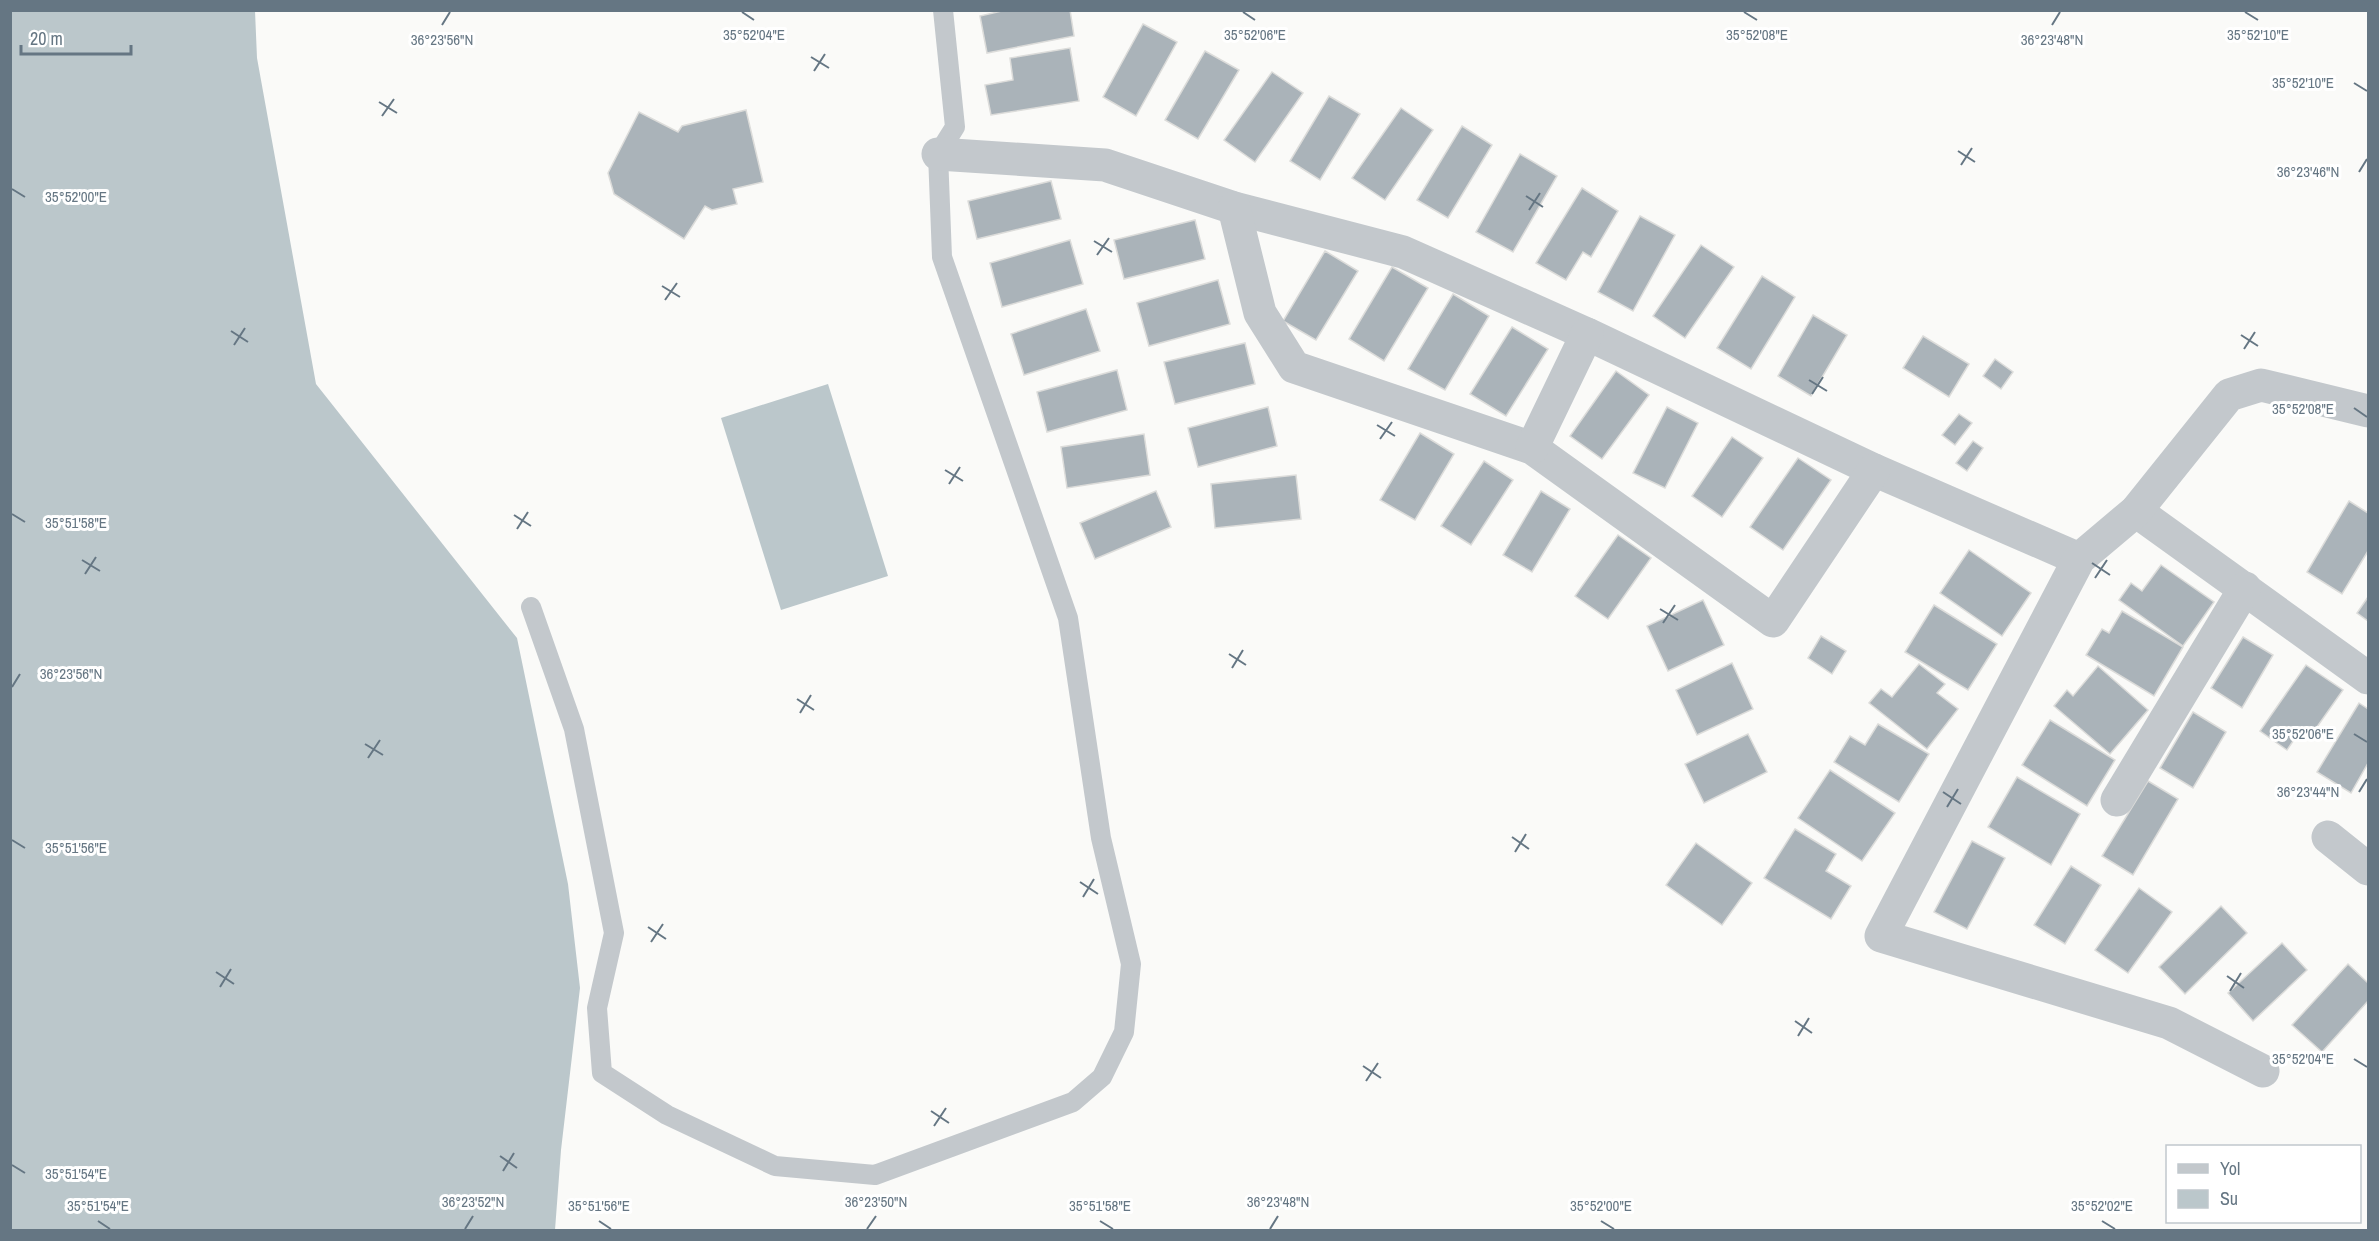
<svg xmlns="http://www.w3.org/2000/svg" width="2379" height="1241" font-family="'Archivo Narrow',sans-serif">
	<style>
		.water { fill: #bbc7cb }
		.building { fill: #aab3b9; stroke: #dcdcda; stroke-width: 1.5 }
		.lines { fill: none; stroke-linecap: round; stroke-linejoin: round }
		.service { stroke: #c3c8cc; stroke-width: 20 }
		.minor { stroke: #c3c8cc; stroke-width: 33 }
		.ticks { fill: none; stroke: #657683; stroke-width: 2 }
		.ticks-label { font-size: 15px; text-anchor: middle; fill: #657683; stroke: #fff; stroke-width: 6; stroke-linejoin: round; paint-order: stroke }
	</style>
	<rect width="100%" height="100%" fill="#fafaf8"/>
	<g class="water">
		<polygon points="10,11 255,11 257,58 316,384 517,638 568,884 580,988 561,1150 555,1230 11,1230"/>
		<polygon points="828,384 888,576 781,610 721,418"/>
	</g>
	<g class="building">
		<polygon points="1006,10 1070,10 1074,36 987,53 980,16"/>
		<polygon points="1143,24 1177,42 1136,116 1103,97"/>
		<polygon points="1070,48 1079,101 991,115 985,85 1013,80 1010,58"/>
		<polygon points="1205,51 1239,70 1198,139 1165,120"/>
		<polygon points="1272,72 1303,93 1255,162 1224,140"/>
		<polygon points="1329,96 1360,114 1320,180 1290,161"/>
		<polygon points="1401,108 1433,130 1385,200 1352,178"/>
		<polygon points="746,110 763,182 733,189 737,204 712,210 705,206 684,239 614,194 608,173 639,112 678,132 682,126"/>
		<polygon points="1462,126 1492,145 1448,218 1417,200"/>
		<polygon points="1520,154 1557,176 1513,252 1476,232"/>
		<polygon points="1051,181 1061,219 977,239 968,201"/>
		<polygon points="1582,188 1618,211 1591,257 1583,252 1566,280 1536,263"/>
		<polygon points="1640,216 1675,235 1633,311 1598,292"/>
		<polygon points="1195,220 1205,259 1124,279 1114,240"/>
		<polygon points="1070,240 1083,284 1002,307 990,263"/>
		<polygon points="1701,245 1734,267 1685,338 1653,316"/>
		<polygon points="1325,251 1358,271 1316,340 1283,321"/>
		<polygon points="1392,267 1428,288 1384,361 1349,339"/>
		<polygon points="1762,276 1795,297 1751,369 1717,348"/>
		<polygon points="1218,280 1230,324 1149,346 1137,303"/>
		<polygon points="1453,294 1489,316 1445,390 1408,369"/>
		<polygon points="1086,309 1100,351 1024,375 1011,334"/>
		<polygon points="1813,315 1847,335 1811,396 1778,376"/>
		<polygon points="1512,327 1548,349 1506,416 1470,394"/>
		<polygon points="1923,336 1969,364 1949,397 1903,368"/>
		<polygon points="1245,343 1255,384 1175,404 1164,362"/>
		<polygon points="1995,359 2013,372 2001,389 1983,376"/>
		<polygon points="1117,370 1127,410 1047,432 1037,392"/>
		<polygon points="1616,371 1649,395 1602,459 1570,436"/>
		<polygon points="1268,407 1277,446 1198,467 1188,428"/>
		<polygon points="1667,407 1698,423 1665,488 1633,473"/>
		<polygon points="1959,414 1972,423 1955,445 1942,435"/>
		<polygon points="1420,433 1454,454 1415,520 1380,500"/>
		<polygon points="1144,434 1150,475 1067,488 1061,447"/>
		<polygon points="1732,437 1763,458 1722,517 1692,496"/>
		<polygon points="1973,441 1983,448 1967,471 1956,463"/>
		<polygon points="1798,458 1831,480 1783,550 1750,527"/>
		<polygon points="1484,461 1513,480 1471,545 1441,526"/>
		<polygon points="1296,475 1301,519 1215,528 1211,484"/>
		<polygon points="1156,491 1171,527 1095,559 1080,523"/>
		<polygon points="1541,491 1570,509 1532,572 1503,555"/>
		<polygon points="2349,501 2368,513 2368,551 2342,594 2307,572"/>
		<polygon points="1618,535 1651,558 1608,619 1575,596"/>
		<polygon points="1969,550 2031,593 2002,636 1940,593"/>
		<polygon points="2161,565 2214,602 2183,646 2119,600 2131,583 2142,591"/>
		<polygon points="2368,597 2368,621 2357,613"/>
		<polygon points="1703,600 1724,645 1668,671 1647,626"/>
		<polygon points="1934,605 1997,644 1968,690 1905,652"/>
		<polygon points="2122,611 2183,647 2154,696 2086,655 2102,629 2109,633"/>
		<polygon points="1821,636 1846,651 1832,674 1808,658"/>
		<polygon points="2243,637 2273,655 2242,708 2211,688"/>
		<polygon points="1732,663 1753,709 1697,735 1676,690"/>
		<polygon points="1919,664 1945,684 1937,693 1958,709 1927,749 1869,703 1881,689 1892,697"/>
		<polygon points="2306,665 2343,690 2312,734 2302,728 2287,750 2260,731"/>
		<polygon points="2098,666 2148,710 2110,754 2054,706 2067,690 2073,696"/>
		<polygon points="2359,703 2368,709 2368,763 2351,793 2317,772"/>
		<polygon points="2193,712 2226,732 2193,788 2160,768"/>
		<polygon points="2050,720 2115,760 2087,806 2022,765"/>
		<polygon points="1878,724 1929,754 1899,802 1834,762 1850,736 1865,745"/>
		<polygon points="1748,734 1767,772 1704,803 1685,764"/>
		<polygon points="1830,770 1895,813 1862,861 1798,818"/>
		<polygon points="2017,777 2080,814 2051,865 1988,827"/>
		<polygon points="2148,781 2178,799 2133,875 2102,856"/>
		<polygon points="1795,829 1836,854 1826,871 1851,886 1831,919 1764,878"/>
		<polygon points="1972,841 2005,858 1967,929 1934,912"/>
		<polygon points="1696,843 1752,883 1722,925 1666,885"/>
		<polygon points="2071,866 2101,885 2065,944 2034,925"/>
		<polygon points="2139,888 2172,912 2128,973 2095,950"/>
		<polygon points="2221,906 2247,933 2185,994 2159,967"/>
		<polygon points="2282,943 2307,970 2253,1021 2228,993"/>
		<polygon points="2348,964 2368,983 2368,1001 2322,1052 2292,1025"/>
	</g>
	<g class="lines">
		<polyline class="service" points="531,607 574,729 614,933 597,1008 602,1073 667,1115 775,1166 875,1175 1073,1102 1102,1077 1124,1032 1131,964 1101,838 1068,618 942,257 938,154 955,127 943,10"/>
		<g class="minor">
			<polyline points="938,154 1105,165 1234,208 1403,252 1587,334 1874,470 2079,559"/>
			<polyline points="1234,208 1260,313 1294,367 1532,448 1773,621 1874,470"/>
			<polyline points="1532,448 1587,334"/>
			<polyline points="2136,511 2368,678"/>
			<polyline points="2117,800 2245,588"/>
			<polyline points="2328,837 2368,869"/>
			<polyline points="2263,1071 2169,1023 1881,936 2079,559 2136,511 2229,395 2261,385 2368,411"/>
		</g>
	</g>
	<path class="ticks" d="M 742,12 L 754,20M 1243,12 L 1255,20M 1744,12 L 1757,20M 2245,12 L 2258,20M 442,25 L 450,12M 2052,25 L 2060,12M 811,57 L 829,68M 814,71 L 825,54M 2354,83 L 2367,91M 379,102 L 397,113M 382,116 L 394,99M 1958,151 L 1975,162M 1961,165 L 1972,148M 2359,172 L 2367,159M 12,189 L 25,197M 1526,196 L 1543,207M 1529,210 L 1540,193M 1094,241 L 1112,252M 1097,255 L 1109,238M 662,286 L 680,297M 665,300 L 677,283M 231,331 L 248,342M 2241,335 L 2258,346M 234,345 L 245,328M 2244,349 L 2255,332M 1809,380 L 1827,391M 1812,394 L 1823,377M 2354,408 L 2367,417M 1377,425 L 1395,436M 1380,439 L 1392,422M 945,470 L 963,481M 949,484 L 960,467M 12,514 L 25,522M 514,515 L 531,526M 517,529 L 528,512M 82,560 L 100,571M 2092,563 L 2110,575M 85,574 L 96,557M 2095,578 L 2107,560M 1660,609 L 1678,620M 1663,623 L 1675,605M 1229,654 L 1246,665M 1232,668 L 1243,650M 12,687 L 20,674M 797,699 L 814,710M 800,713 L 811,695M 2354,734 L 2367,742M 365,744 L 383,755M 368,758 L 380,740M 1943,792 L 1961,804M 2359,792 L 2367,779M 1947,807 L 1958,789M 1512,837 L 1529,849M 12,840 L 25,848M 1515,852 L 1526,834M 1080,882 L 1098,894M 1083,897 L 1094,879M 648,927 L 666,939M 651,942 L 663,924M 216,972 L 234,984M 2227,976 L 2244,988M 220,987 L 231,969M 2230,991 L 2241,973M 1795,1021 L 1812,1033M 1798,1036 L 1809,1018M 2354,1059 L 2367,1067M 1363,1066 L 1381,1078M 1366,1081 L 1378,1063M 931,1111 L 949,1123M 934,1126 L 946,1108M 500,1156 L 517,1168M 12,1165 L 25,1173M 503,1171 L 514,1153M 98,1221 L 110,1229M 599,1221 L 611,1229M 1100,1221 L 1113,1229M 1601,1221 L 1614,1229M 2102,1221 L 2115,1229M 465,1229 L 473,1216M 867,1229 L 876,1216M 1270,1229 L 1278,1216"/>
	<g class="ticks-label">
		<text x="2258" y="40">35°52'10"E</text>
		<text x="754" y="40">35°52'04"E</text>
		<text x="1255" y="40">35°52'06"E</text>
		<text x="1757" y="40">35°52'08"E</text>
		<text x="442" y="45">36°23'56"N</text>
		<text x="2052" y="45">36°23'48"N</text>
		<text x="2303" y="88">35°52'10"E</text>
		<text x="2308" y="177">36°23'46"N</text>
		<text x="76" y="202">35°52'00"E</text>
		<text x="2303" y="414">35°52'08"E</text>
		<text x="76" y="528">35°51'58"E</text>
		<text x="71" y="679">36°23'56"N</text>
		<text x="2303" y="739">35°52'06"E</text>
		<text x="2308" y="797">36°23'44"N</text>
		<text x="76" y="853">35°51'56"E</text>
		<text x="2303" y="1064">35°52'04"E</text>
		<text x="76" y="1179">35°51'54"E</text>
		<text x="473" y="1207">36°23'52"N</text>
		<text x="876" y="1207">36°23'50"N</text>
		<text x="1278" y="1207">36°23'48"N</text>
		<text x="98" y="1211">35°51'54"E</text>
		<text x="599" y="1211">35°51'56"E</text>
		<text x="1100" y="1211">35°51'58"E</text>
		<text x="1601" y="1211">35°52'00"E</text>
		<text x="2102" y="1211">35°52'02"E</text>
	</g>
	<rect width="2379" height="1241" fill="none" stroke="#657683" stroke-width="24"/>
	<rect x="2166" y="1145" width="195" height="78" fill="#ffffff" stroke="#c1c8cd" stroke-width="1.5"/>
	<rect x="2178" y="1164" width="30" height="9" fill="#c3c8cc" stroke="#c1c8cd" stroke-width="1.5"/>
	<text x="2220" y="1175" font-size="18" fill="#657683">Yol</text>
	<rect x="2178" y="1190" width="30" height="18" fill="#bbc7cb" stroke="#c1c8cd" stroke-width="1.5"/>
	<text x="2220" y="1205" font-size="18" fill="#657683">Su</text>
	<path d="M21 45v9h110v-9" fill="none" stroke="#657683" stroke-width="3"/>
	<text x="30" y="45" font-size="18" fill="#657683" stroke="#ffffff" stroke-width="4.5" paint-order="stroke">20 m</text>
</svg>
